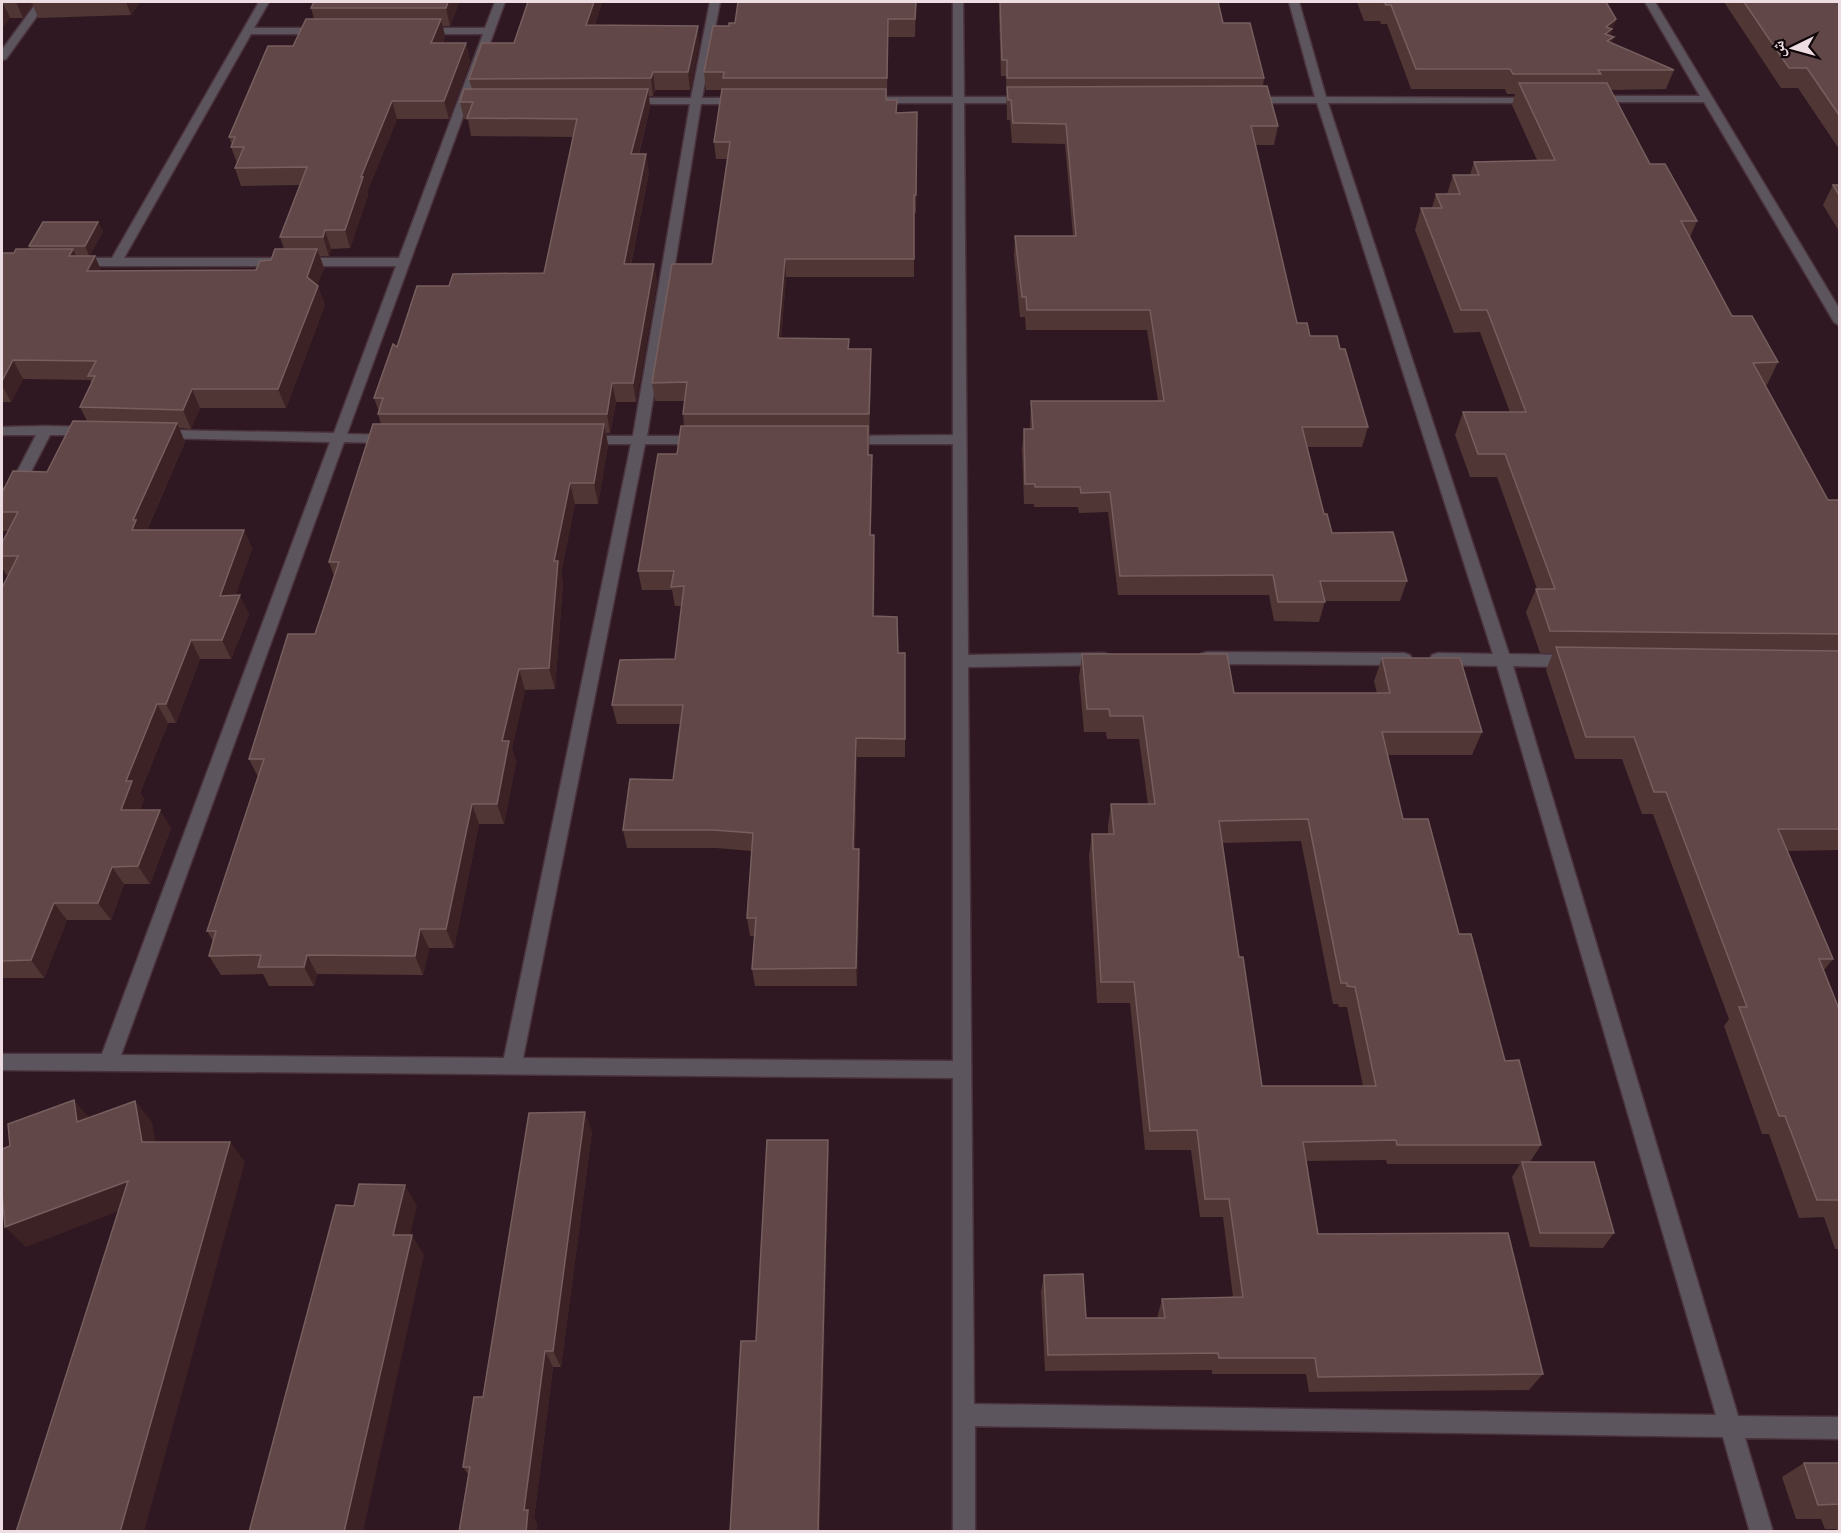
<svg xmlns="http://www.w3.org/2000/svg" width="1841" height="1533" font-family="Ubuntu,'Noto Naskh Arabic',sans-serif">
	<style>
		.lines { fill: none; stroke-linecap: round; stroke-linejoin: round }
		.minor-casing { stroke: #4b333d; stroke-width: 3 }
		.minor { fill: #5d555e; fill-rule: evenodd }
		.wall { fill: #503634; fill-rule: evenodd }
		.shaded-wall { fill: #3c2225 }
		.building { fill: #614747; stroke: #775f5f; stroke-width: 1.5; fill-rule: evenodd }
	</style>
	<rect width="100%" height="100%" fill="#301822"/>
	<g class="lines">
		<defs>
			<g id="minor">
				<polygon points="37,2 47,2 6,59 2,60 2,50"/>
				<polygon points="259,2 269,2 254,28 322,28 327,31 322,34 251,34 124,258 399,258 483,34 422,34 417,31 422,28 485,28 495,2 505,2 347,434 389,435 396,439 389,443 344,442 121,1055 504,1058 631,444 586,444 579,440 586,436 633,436 690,104 627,104 621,101 627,98 691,98 710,2 720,2 702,98 743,98 749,101 743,104 701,104 647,436 701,436 708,440 701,444 645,444 523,1058 953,1061 953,444 847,444 840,440 847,436 953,435 953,103 876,103 871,100 876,97 953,97 953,2 963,2 964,97 1028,97 1033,100 1028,103 964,103 968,655 1104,653 1110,655 1112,659 1110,663 1104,665 968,667 974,1404 1716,1415 1497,666 1438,665 1432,663 1430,659 1432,655 1438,653 1493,654 1317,103 1248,103 1243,100 1248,97 1315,97 1289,2 1299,2 1326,97 1539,98 1539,102 1535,103 1328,103 1509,654 1572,655 1578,657 1580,661 1578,665 1572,667 1513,666 1738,1416 1840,1417 1840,1439 1745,1438 1773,1532 1750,1532 1723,1437 975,1426 975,1532 953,1532 953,1078 2,1070 2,1054 102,1054 330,442 160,438 153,434 160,430 334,433 396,266 74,266 68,262 74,258 112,258"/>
				<polygon points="1645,2 1655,2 1840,310 1840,326 1834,322 1704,102 1593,102 1588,99 1593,96 1700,96"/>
				<polygon points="46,426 89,427 96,431 89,435 50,435 9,514 7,517 2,519 2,501 36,435 2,435 2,427"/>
				<polygon points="1207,652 1404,653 1410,655 1412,659 1410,663 1404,665 1207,664 1201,662 1199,658 1201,654"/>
			</g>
		</defs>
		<use href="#minor" class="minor-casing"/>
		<use href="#minor" class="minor"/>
	</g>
	<g class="wall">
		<polygon points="2,2 140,2 131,15 38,18 33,5 23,18 10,18"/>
		<polygon points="459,2 450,26 443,26 445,36 443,43 466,43 470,61 449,119 397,119 367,192 368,195 350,248 331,249 329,256 320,256 324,268 317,285 325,305 286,408 200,408 191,429 179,428 185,442 147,530 244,530 252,549 235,595 249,614 231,659 200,659 176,723 168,723 140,793 144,799 140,810 171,828 150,884 124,884 111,920 67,920 44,978 2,978 2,588 8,575 6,575 2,567 2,556 8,531 2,531 2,484 4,488 47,472 87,421 80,407 92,384 90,380 23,379 11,402 2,402 2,253 14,253 30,249 29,246 98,222 103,232 89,256 76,256 101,271 256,270 271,260 284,249 280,237 300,185 241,186 235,168 237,163 231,147 232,145 229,137 293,46 314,19 311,8"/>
		<polygon points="528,2 602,2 595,25 699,44 690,90 655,90 653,96 649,96 650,107 639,154 649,172 631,264 654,264 657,282 636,402 616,402 610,433 606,433 608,445 598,504 575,504 561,573 563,582 555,689 525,690 512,748 516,762 504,824 479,824 454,948 429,948 423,975 317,974 314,986 269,986 263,974 221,975 209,956 213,941 207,931 258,777 249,759 315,634 334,576 329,562 381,424 378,414 379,412 374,398 397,347 449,286 544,273 573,137 471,136 468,120 464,119 460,102 472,89 469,79 514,43"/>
		<polygon points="916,2 915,37 888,37 887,96 887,100 897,113 917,112 916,213 914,213 914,277 786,277 781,338 849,349 871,349 871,367 869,455 872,475 871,535 875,555 874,616 898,653 905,653 905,757 857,757 855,849 860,868 857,986 755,986 752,969 755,936 750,936 747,918 752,851 716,848 627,848 623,830 673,780 680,724 617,724 612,705 675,659 682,606 675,606 672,590 642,590 638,571 677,454 684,426 683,414 685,401 655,401 652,383 712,264 727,159 716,159 714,142 722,90 706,90 704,72 729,26"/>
		<polygon points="1000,2 1223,23 1264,78 1263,86 1278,126 1274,145 1255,145 1297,323 1310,336 1340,349 1368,427 1362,447 1307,447 1324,514 1332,533 1407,581 1400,601 1325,601 1319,622 1274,621 1269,595 1118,595 1108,512 1079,513 1078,507 1034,507 1034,504 1024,504 1022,449 1024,429 1030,429 1031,401 1158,401 1147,330 1026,330 1025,317 1020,317 1014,256 1015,236 1073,236 1065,144 1012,143 1010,120 1007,120 1006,76 1001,76 999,16"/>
		<polygon points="1357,2 1606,2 1616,19 1610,36 1611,43 1674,70 1666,89 1611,90 1650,164 1697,221 1690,237 1732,316 1778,362 1767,385 1765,385 1828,500 1839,500 1839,850 1787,851 1833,959 1824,970 1839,1009 1839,1249 1835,1249 1824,1217 1799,1218 1769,1134 1762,1134 1724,1026 1729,1019 1653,814 1642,814 1622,759 1575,759 1546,670 1553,653 1540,653 1526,612 1536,589 1537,589 1497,477 1470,477 1455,435 1463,412 1510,412 1480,332 1454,333 1415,230 1421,208 1432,208 1436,194 1447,194 1453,175 1470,175 1474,162 1537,160 1512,105 1515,94 1507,94 1505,89 1411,89 1387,24 1381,24 1380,21 1364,21"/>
		<polygon points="1724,2 1839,2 1839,149 1798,88 1781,88"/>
		<polygon points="1833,185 1839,185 1839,231 1823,205"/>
		<path d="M 1082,654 L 1234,693 L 1377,693 L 1374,681 L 1382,658 L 1482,732 L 1472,755 L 1388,755 L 1403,819 L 1459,934 L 1505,1061 L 1541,1145 L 1530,1162 L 1614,1233 L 1603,1248 L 1530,1247 L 1512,1177 L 1520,1164 L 1387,1164 L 1386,1160 L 1306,1161 L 1318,1234 L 1543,1374 L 1529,1390 L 1309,1392 L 1306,1374 L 1212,1374 L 1212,1370 L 1045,1371 L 1041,1292 L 1044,1275 L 1086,1318 L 1157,1318 L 1162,1299 L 1233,1297 L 1223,1217 L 1200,1217 L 1191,1150 L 1145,1150 L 1130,1003 L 1097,1003 L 1089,856 L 1092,834 L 1108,834 L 1108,826 L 1111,804 L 1148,804 L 1139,739 L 1107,739 L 1106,732 L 1084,732 L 1079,677 ZM 1301,841 L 1333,1004 L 1338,1004 L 1339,1007 L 1347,1007 L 1363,1086 L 1262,1086 L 1239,957 L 1222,843 Z"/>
		<polygon points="592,1131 561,1367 553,1367 534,1518 537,1523 536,1532 459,1532 468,1474 463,1467 483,1397"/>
		<polygon points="1804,1463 1839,1463 1839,1532 1837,1532 1836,1529 1825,1529 1821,1519 1796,1519 1782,1477"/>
	</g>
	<g class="shaded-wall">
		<polygon points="2,2 10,18 2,29"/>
		<polygon points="16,2 31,2 33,5 23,18"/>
		<polygon points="126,2 140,2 131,15"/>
		<polygon points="448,2 459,2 450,26 446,8"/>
		<polygon points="594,2 602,2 602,3 589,43 586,25"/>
		<polygon points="441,19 445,36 436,61 431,43"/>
		<polygon points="1616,19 1608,40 1614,37 1607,57 1600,61 1606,27"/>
		<polygon points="698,26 699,44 690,90 688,72"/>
		<polygon points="466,43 470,61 449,119 444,101"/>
		<polygon points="653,72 655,90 653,96 651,78"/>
		<polygon points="648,89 650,107 634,172 631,154"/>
		<polygon points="392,101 397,119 367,192 368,195 350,248 345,230 361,177"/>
		<polygon points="646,154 649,172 627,282 624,264"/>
		<polygon points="98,222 103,232 89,256 85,246"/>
		<polygon points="325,230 331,249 329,256 323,237"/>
		<polygon points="73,249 82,268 69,256"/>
		<polygon points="317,249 324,268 313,296 307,277"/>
		<polygon points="95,256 103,275 87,271"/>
		<polygon points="785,259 786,277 780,357 778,338"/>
		<polygon points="654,264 657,282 636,402 633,383"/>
		<polygon points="318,286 325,305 286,408 278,389"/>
		<polygon points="871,349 871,367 869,433 869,414"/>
		<polygon points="13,360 23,379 11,402 2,385 2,381"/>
		<polygon points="612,383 616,402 610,433 607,414"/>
		<polygon points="192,389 200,408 191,429 183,410"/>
		<polygon points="177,423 185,442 144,536 132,530 133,520"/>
		<polygon points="604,424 608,445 598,504 594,483"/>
		<polygon points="868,426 869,445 868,475"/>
		<polygon points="872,455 872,475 870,555 870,535"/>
		<polygon points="570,483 575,504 561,573 563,582 555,689 549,668 554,561"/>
		<polygon points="244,530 252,549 229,615 220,596"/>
		<polygon points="874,535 875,555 874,636 873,616"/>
		<polygon points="240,595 249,614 231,659 222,640"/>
		<polygon points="191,640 200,659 176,723 166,704"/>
		<polygon points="519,669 525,690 512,748 516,762 504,824 497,804 502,741"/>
		<polygon points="157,704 168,723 140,793 144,799 133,828 121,810 126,781"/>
		<polygon points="856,738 857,757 854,868 853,849"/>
		<polygon points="472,804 479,824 454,948 446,929"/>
		<polygon points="160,810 171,828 150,884 138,866"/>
		<polygon points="859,849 860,868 857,986 856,968"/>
		<polygon points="112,867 124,884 111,920 98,903"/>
		<polygon points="54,903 67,920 44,978 31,960"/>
		<polygon points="420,929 429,948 423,975 415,956"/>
		<polygon points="307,955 317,974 314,986 304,967"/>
		<polygon points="74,1100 92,1121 77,1122"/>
		<polygon points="135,1101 152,1122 159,1162 142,1142"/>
		<polygon points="585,1112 592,1131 561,1367 553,1351"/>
		<polygon points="828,1140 829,1155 820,1532 818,1532"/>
		<polygon points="230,1142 245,1162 144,1532 120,1532"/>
		<polygon points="128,1181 145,1201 26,1247 5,1227"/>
		<polygon points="405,1185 417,1206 405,1255 393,1235"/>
		<polygon points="412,1235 424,1255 363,1532 344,1532"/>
		<polygon points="545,1351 553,1367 534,1518 537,1523 536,1532 526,1532 524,1510"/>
	</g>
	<g class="building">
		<polygon points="314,2 448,2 446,8 311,8"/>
		<polygon points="528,2 594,2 586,25 698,26 688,72 653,72 651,78 469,79 482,43 514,43"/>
		<polygon points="738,2 916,2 915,19 888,19 887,78 723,78 724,72 704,72 713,26 729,26 729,23 735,23"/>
		<polygon points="1000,2 1218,2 1223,23 1250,23 1264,78 1007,78 1007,60 1002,60"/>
		<polygon points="1384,2 1606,2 1616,19 1606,27 1612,29 1605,34 1614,37 1607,41 1674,70 1598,70 1601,74 1513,74 1510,69 1416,69 1391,5 1386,5"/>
		<polygon points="1744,2 1839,2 1839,115 1807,68 1789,68"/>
		<polygon points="306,19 441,19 431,43 466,43 444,101 392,101 361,177 363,177 345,230 325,230 323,237 280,237 307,167 235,168 244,147 231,147 235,137 229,137 268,46 293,46"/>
		<polygon points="1519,83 1607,83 1650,164 1665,164 1697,221 1681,221 1732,316 1752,316 1778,362 1753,363 1828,500 1839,500 1839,634 1550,631 1536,589 1555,589 1505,454 1478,454 1463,412 1526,412 1487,310 1461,310 1421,208 1442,208 1436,194 1460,194 1453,175 1479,175 1474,162 1555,160"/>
		<polygon points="1267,86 1278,126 1251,126 1297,323 1307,323 1310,336 1337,336 1340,349 1345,349 1368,427 1302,427 1324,514 1327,514 1332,533 1393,532 1407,581 1320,581 1325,602 1278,602 1273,575 1120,576 1110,492 1081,493 1080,487 1035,487 1035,484 1025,484 1024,429 1033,429 1031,401 1164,401 1150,310 1027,310 1026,297 1022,297 1015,236 1076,236 1066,124 1013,123 1011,100 1008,100 1007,87"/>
		<polygon points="464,89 648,89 631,154 646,154 624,264 654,264 633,383 612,383 607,414 378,414 383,398 374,398 393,344 397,347 417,286 449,286 453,274 544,273 577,119 467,118 473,102 460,102"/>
		<polygon points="722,89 886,89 886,100 897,100 896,113 917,112 916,195 914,195 914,259 785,259 778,338 849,339 848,349 871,349 869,414 683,414 687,382 652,383 672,264 712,264 730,142 714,142"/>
		<polygon points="1833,185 1839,185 1839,195"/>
		<polygon points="43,222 98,222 85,246 29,246"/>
		<polygon points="16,249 73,249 69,256 95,256 87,271 256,270 260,261 271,260 275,249 317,249 307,277 318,286 278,389 192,389 183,410 80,407 95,376 88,376 96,361 13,360 2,381 2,253 14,253"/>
		<polygon points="73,421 177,423 133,520 136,520 132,530 244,530 220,596 240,595 222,640 191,640 166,704 157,704 126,781 132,781 121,810 160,810 138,866 112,867 98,903 54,903 31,960 2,961 2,588 18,556 2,556 2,543 18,512 2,512 2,493 13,471 47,472"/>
		<polygon points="373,424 604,424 594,483 570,483 554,561 558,561 549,668 519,669 502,741 509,741 497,804 472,804 446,929 420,929 415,956 307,955 304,967 258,967 261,955 209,956 216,931 207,931 264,759 249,759 288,634 315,634 339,562 329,562"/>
		<polygon points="681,426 868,426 868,455 872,455 870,535 874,535 873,616 897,617 898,653 905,653 905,739 856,738 853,849 859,849 856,968 752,969 756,918 747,918 753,833 713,830 623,830 630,779 673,780 683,705 612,705 620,660 675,659 684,586 671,587 674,571 638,571 658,454 677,454"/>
		<polygon points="1556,647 1839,651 1839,829 1778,829 1833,959 1819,959 1839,1009 1839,1200 1817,1200 1785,1116 1779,1116 1739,1007 1747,1007 1666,792 1654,792 1634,737 1586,737"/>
		<path d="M 1082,654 L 1227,654 L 1234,693 L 1390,693 L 1382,658 L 1460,658 L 1482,732 L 1382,732 L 1403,819 L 1428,819 L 1459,934 L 1471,934 L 1505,1061 L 1519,1060 L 1541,1145 L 1397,1145 L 1396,1140 L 1303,1142 L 1318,1234 L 1508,1233 L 1543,1374 L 1318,1377 L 1315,1358 L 1219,1358 L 1218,1353 L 1048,1355 L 1044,1275 L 1083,1274 L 1086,1318 L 1165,1318 L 1162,1299 L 1243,1297 L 1229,1199 L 1205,1199 L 1197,1130 L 1150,1131 L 1134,982 L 1101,982 L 1092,834 L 1114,834 L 1111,804 L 1155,804 L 1143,716 L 1110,716 L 1109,709 L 1087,709 ZM 1308,819 L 1341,983 L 1347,983 L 1347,986 L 1355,987 L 1376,1086 L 1262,1086 L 1243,957 L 1239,957 L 1219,821 Z"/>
		<polygon points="74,1100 77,1122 135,1101 142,1142 230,1142 120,1532 16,1532 128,1181 5,1227 2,1192 2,1149 10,1146 8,1124"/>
		<polygon points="585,1112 553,1351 545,1351 524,1510 528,1510 526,1532 459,1532 470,1467 463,1467 474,1397 483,1397 529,1113"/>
		<polygon points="767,1140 828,1140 818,1532 730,1532 741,1341 756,1341"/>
		<polygon points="1522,1162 1594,1162 1614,1233 1540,1233"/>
		<polygon points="359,1184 405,1185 393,1235 412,1235 344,1532 249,1532 336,1205 354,1206"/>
		<polygon points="1804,1463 1839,1463 1839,1504 1818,1505"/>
	</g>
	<rect width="1841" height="1533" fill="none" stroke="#eedce3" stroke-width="6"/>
	<g transform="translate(1793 48) rotate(265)" stroke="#11070b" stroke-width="4.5" paint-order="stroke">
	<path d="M0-4.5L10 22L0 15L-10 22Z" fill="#eedce3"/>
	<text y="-9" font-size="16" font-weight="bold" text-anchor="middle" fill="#eedce3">ش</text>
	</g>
</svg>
